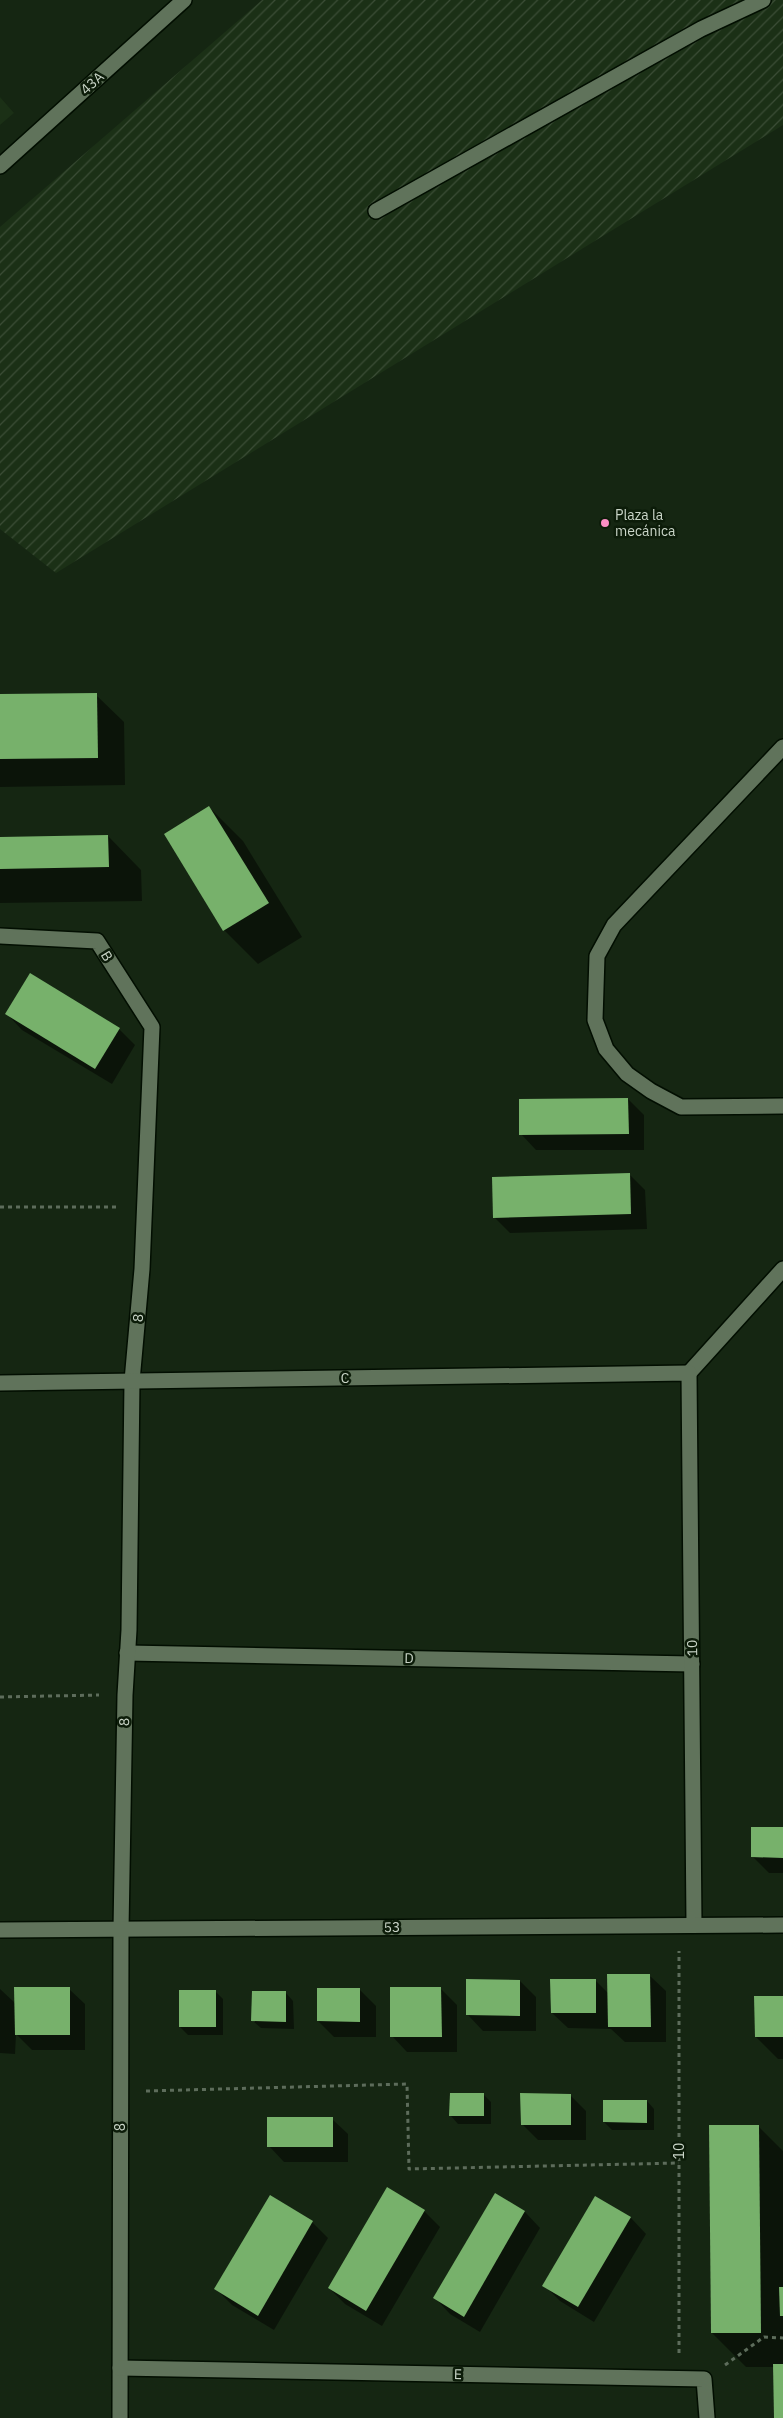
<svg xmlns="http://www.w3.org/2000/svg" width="783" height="2418" font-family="'IBM Plex Sans',sans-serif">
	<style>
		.built { fill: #1b3016 }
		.industrial { fill: url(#industrial-furrows) }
		.shadow { fill: #0007 }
		.building { fill: #77b16b }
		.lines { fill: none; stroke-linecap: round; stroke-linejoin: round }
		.service-casing { stroke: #020e01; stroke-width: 18 }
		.minor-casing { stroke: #020e01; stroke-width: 18 }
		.tertiary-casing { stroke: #020e01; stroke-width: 18 }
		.path { stroke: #5d6c5b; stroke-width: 3; stroke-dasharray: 4 4; stroke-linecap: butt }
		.service { stroke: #60735b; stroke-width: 15 }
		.minor { stroke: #60735b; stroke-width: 15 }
		.tertiary { stroke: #60735b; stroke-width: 15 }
		.poi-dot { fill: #fb8fc4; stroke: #0c1c09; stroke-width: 2 }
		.labels { text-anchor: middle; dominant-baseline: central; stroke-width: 5; stroke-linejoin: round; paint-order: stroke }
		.street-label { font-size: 14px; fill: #cad5c8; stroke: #0c1c09 }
		.poi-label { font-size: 14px; fill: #cad5c8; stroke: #0c1c09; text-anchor: start }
	</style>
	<defs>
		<pattern id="industrial-furrows" width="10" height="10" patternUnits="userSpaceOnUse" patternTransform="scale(1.25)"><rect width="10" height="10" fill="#1b3016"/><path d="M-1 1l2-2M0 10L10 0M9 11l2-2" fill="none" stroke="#3b4d36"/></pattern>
	</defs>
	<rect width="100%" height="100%" fill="#152612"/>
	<polygon class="built" points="0,97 14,113 0,125"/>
	<polygon class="industrial" points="262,0 783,0 783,125 56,573 0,529 0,227"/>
	<g class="shadow">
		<polygon points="96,695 124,722 125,785 0,787 0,696"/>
		<polygon points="209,807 243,841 302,937 258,964 224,930"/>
		<polygon points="108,836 141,870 142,901 0,903 0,838"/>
		<polygon points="30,975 119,1029 135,1045 112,1084 22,1030 7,1014"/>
		<polygon points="628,1099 644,1115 644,1150 536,1150 521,1134"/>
		<polygon points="629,1174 645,1190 647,1229 510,1233 494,1217"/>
		<polygon points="783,1829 783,1873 769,1873 753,1857"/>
		<polygon points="650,1976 666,1991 666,2042 625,2042 611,2029 568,2028 552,2013 596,1981 609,1994"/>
		<polygon points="520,1981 536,1997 536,2031 483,2031 468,2015"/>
		<polygon points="0,1989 15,2003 69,1989 85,2004 85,2050 32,2050 16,2034 15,2054 0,2053"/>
		<polygon points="441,1989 457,2005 457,2052 407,2052 392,2036"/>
		<polygon points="360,1990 376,2006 376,2037 334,2037 318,2021"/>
		<polygon points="215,1991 223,1999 223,2035 188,2035 180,2027"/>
		<polygon points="286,1993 293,2001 294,2029 261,2028 253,2021"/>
		<polygon points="783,1998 783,2059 778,2059 756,2037"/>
		<polygon points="483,2094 491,2102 491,2124 458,2124 451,2116"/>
		<polygon points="570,2095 586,2111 586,2140 538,2140 522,2124"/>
		<polygon points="647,2101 654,2109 654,2130 612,2130 604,2122"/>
		<polygon points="332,2119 348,2134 348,2162 284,2162 269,2146"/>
		<polygon points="758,2126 783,2151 783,2418 776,2418 774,2367 746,2367 712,2333"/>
		<polygon points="495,2195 525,2212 540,2228 480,2332 450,2314 435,2298"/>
		<polygon points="270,2197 312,2222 328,2238 274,2330 232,2305 216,2289"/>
		<polygon points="595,2198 631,2218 646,2234 594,2322 560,2301 544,2285"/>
		<polygon points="424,2211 440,2227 382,2326 345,2304 329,2288"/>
	</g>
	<g class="building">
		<polygon points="97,693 98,758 0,759 0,694"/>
		<polygon points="209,806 269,903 223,931 164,834"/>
		<polygon points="108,835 109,867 0,869 0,837"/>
		<polygon points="30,973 120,1028 95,1069 5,1014"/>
		<polygon points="628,1098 629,1134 519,1135 519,1099"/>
		<polygon points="630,1173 631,1214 493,1218 492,1177"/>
		<polygon points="751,1827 783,1827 783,1858 751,1857"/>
		<polygon points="607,1974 650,1974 651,2027 608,2027"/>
		<polygon points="466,1979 520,1980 520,2016 466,2015"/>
		<polygon points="550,1979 596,1979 596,2013 551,2013"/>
		<polygon points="14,1987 70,1987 70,2035 15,2035"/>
		<polygon points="390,1987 441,1987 442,2037 390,2037"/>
		<polygon points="317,1988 360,1988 360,2022 317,2021"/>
		<rect x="179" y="1990" width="37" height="37"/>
		<polygon points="252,1991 286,1991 286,2022 251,2021"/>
		<polygon points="754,1996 783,1996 783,2037 755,2037"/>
		<polygon points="450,2093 484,2093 484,2116 449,2116"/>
		<polygon points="520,2093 571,2094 571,2125 521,2125"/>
		<polygon points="603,2100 647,2100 647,2123 603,2122"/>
		<rect x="267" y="2117" width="66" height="30"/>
		<polygon points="709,2125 759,2125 761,2333 711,2333"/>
		<polygon points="387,2187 425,2210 366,2311 328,2288"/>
		<polygon points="495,2193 525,2211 464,2317 433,2298"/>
		<polygon points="270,2195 313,2221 258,2316 214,2289"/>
		<polygon points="595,2196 631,2217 578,2307 542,2286"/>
		<polygon points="779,2287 783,2287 783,2316 780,2316"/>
		<polygon points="773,2364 783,2364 783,2418 774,2418"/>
	</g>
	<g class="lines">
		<defs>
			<g id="service">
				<polyline points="376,211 701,29 763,0"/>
				<polyline points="783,747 614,925 597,956 595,1020 606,1049 627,1074 651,1091 681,1107 783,1106"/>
				<polyline points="689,1373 783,1269"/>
				<polyline points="127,1653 692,1664"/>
			</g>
			<g id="minor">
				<polyline points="0,166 184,0"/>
				<polyline points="0,936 97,941 152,1027 142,1269 132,1381 129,1630 125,1695 121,1930 120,2418"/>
				<polyline points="0,1383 689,1373 694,1924"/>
				<polyline points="120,2368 704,2379 707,2418"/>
			</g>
			<polyline id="tertiary" points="0,1930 783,1925"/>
		</defs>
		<use href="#service" class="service-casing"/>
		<use href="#minor" class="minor-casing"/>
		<use href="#tertiary" class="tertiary-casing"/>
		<g class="path">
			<polyline points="0,1207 119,1207"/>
			<polyline points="0,1697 99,1695"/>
			<polyline points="146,2091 407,2084 409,2169 679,2163"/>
			<polyline points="679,2353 679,1951"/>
			<polyline points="725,2365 764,2337 783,2338"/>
		</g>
		<use href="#service" class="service"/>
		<use href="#minor" class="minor"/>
		<use href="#tertiary" class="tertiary"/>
	</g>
	<circle class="poi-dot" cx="605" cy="523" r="5"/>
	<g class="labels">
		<g class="street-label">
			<text transform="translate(92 83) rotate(-42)">43A</text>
			<text transform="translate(107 956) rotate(58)">B</text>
			<text transform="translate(138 1318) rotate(-85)">8</text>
			<text transform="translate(345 1378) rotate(-1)">C</text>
			<text transform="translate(692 1648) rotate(-91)">10</text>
			<text transform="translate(409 1658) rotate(1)">D</text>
			<text transform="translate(124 1722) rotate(-89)">8</text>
			<text transform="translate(392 1927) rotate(-1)">53</text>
			<text transform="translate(120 2127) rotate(-90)">8</text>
			<text transform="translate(679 2151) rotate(-90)">10</text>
			<text transform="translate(458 2374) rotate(1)">E</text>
		</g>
		<g class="poi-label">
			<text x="615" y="515">Plaza la<tspan x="615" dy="16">mecánica</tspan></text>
		</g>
	</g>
</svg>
